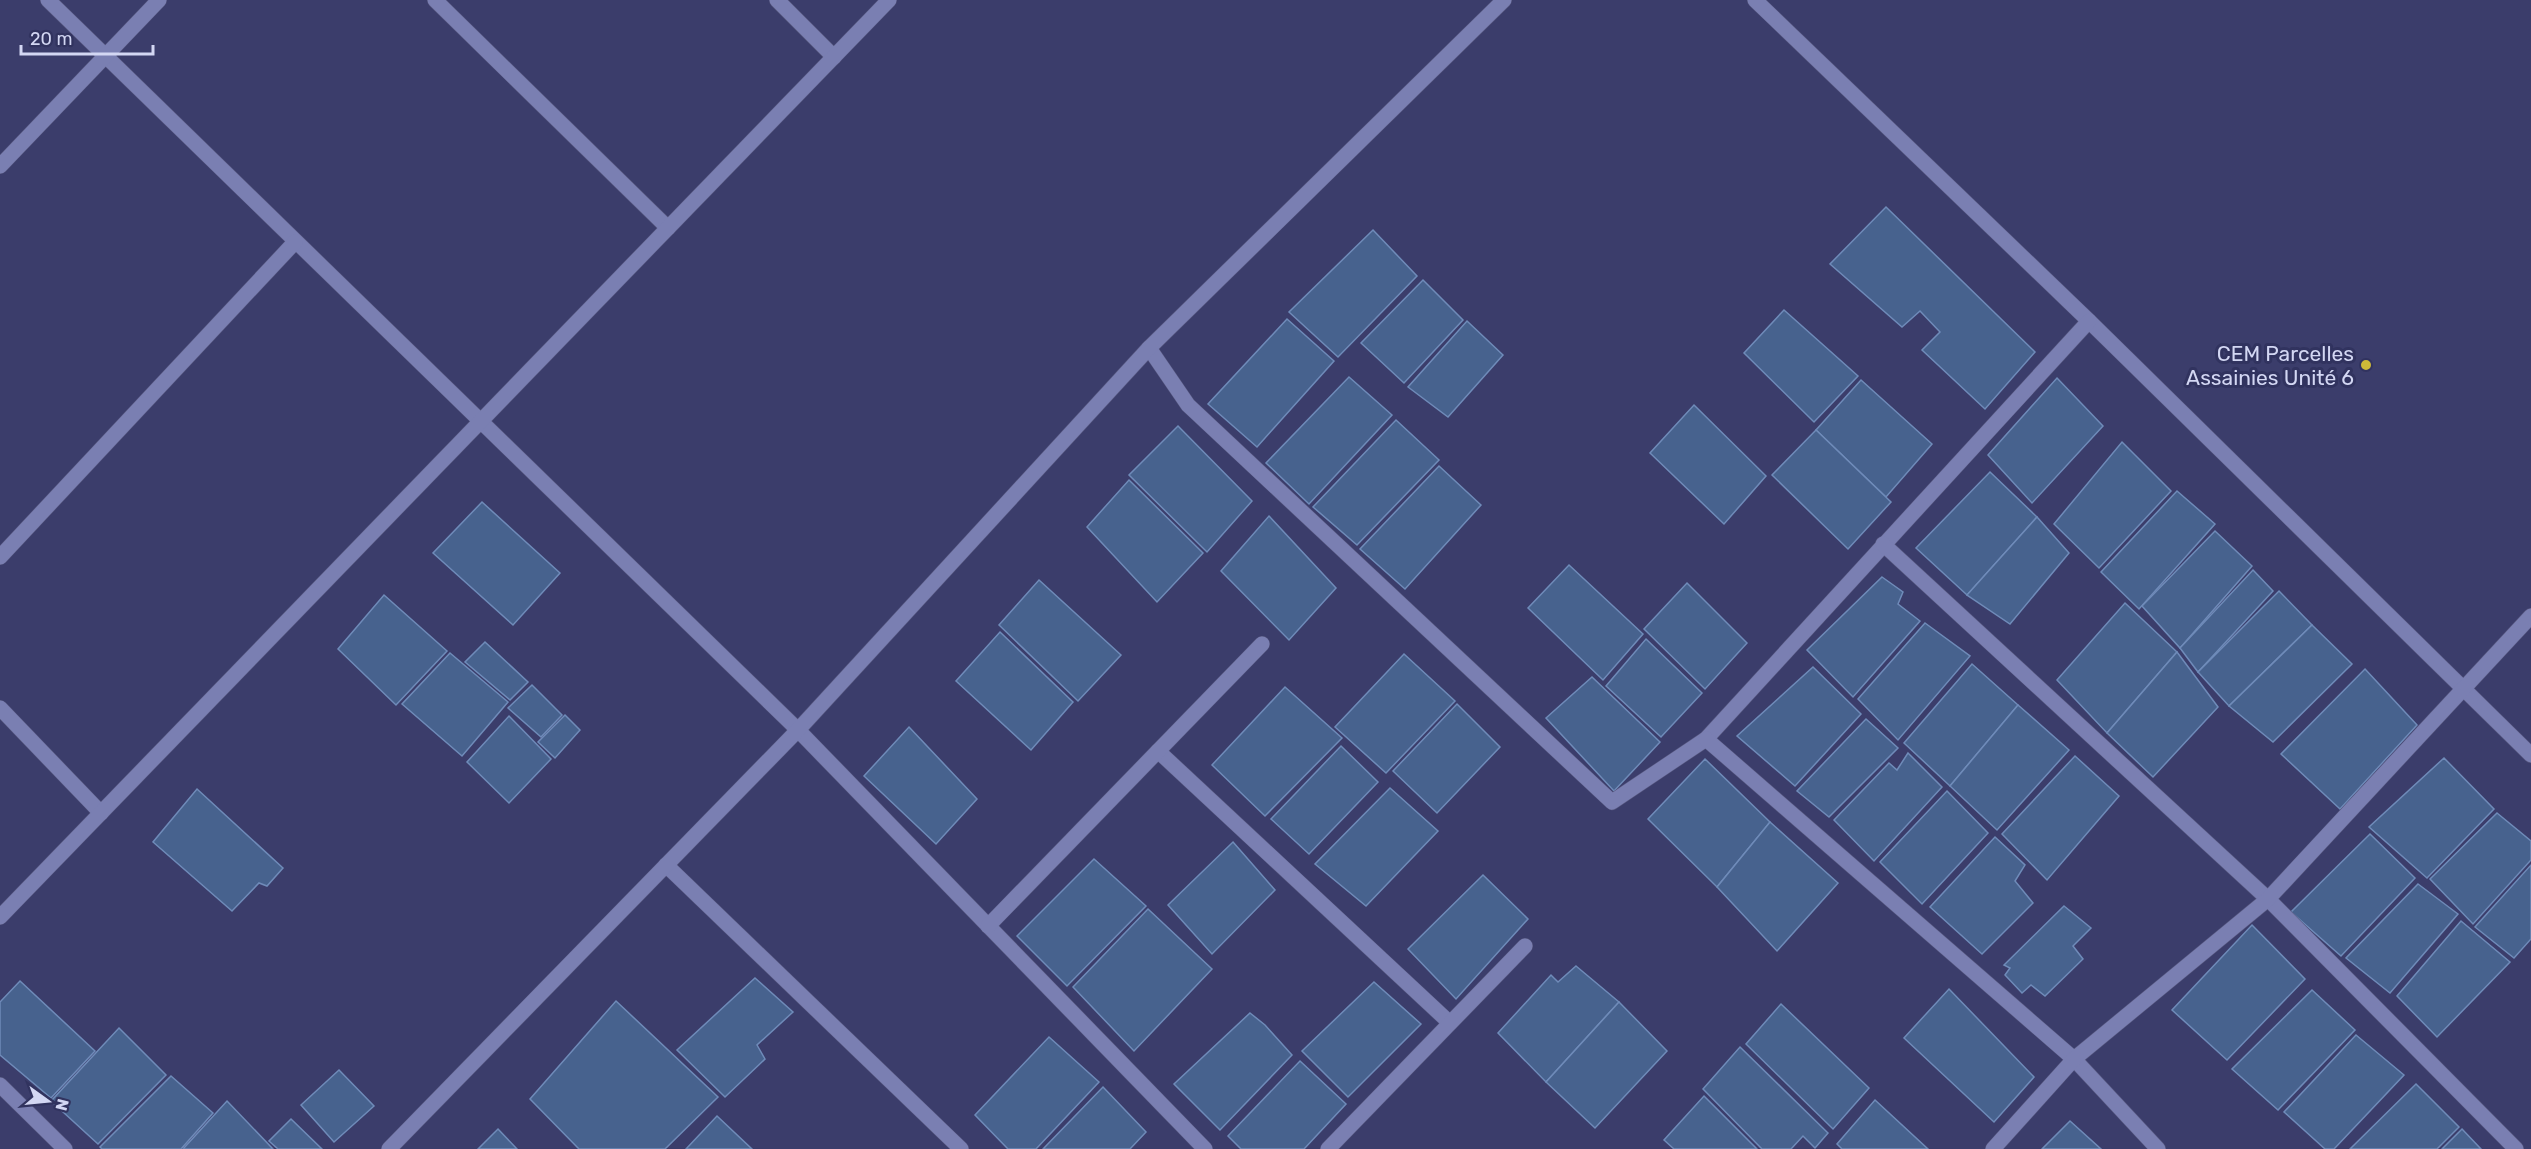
<svg xmlns="http://www.w3.org/2000/svg" width="2531" height="1149" font-family="Rubik,sans-serif">
	<style>
		.building { fill: #47628e; stroke: #6f8bb9; stroke-width: 1.5 }
		.lines { fill: none; stroke-linecap: round; stroke-linejoin: round }
		.minor-casing { stroke: #585980; stroke-width: 16 }
		.minor { stroke: #7a7fb2; stroke-width: 15 }
		.poi-dot { fill: #cdb938; stroke: #31335f; stroke-width: 2 }
		.labels { text-anchor: middle; dominant-baseline: central; stroke-width: 6; stroke-linejoin: round; paint-order: stroke }
		.poi-label { font-size: 21px; fill: #d3d7f3; stroke: #31335f; text-anchor: end }
	</style>
	<rect width="100%" height="100%" fill="#3b3d6b"/>
	<g class="building">
		<polygon points="1886,207 2035,352 1985,409 1922,350 1940,332 1920,311 1902,327 1830,264"/>
		<polygon points="1373,230 1417,276 1338,357 1289,312"/>
		<polygon points="1423,280 1463,320 1404,383 1361,343"/>
		<polygon points="1784,310 1858,376 1814,422 1744,353"/>
		<polygon points="1287,319 1334,361 1257,447 1208,404"/>
		<polygon points="1467,321 1503,355 1448,417 1408,387"/>
		<polygon points="1349,377 1392,415 1309,504 1266,463"/>
		<polygon points="2057,378 2103,426 2032,503 1988,455"/>
		<polygon points="1861,380 1932,444 1886,497 1816,430"/>
		<polygon points="1694,405 1766,476 1724,524 1650,453"/>
		<polygon points="1396,420 1439,460 1357,545 1313,507"/>
		<polygon points="1178,426 1252,501 1207,552 1129,475"/>
		<polygon points="1816,430 1891,502 1848,549 1772,475"/>
		<polygon points="2122,442 2171,491 2099,568 2054,524"/>
		<polygon points="1439,466 1481,505 1405,589 1360,549"/>
		<polygon points="1990,472 2037,517 1967,595 1916,548"/>
		<polygon points="1129,480 1203,553 1157,602 1087,527"/>
		<polygon points="2177,491 2215,524 2139,609 2101,572"/>
		<polygon points="482,502 560,573 513,625 433,553"/>
		<polygon points="1269,516 1336,588 1289,640 1221,571"/>
		<polygon points="2037,517 2069,553 2010,624 1967,595"/>
		<polygon points="2215,531 2252,566 2180,648 2142,606"/>
		<polygon points="1569,565 1643,634 1603,680 1528,608"/>
		<polygon points="2253,570 2273,591 2198,672 2180,648"/>
		<polygon points="1882,577 1903,592 1898,604 1920,621 1853,697 1807,650"/>
		<polygon points="1039,580 1121,655 1078,701 999,625"/>
		<polygon points="1687,583 1747,643 1705,689 1644,629"/>
		<polygon points="2279,591 2312,625 2229,706 2198,672"/>
		<polygon points="384,595 447,651 396,705 338,649"/>
		<polygon points="2125,603 2177,652 2107,733 2057,680"/>
		<polygon points="1925,623 1970,656 1898,740 1858,699"/>
		<polygon points="2312,625 2352,664 2273,742 2229,706"/>
		<polygon points="1000,632 1073,702 1031,750 956,681"/>
		<polygon points="1646,639 1702,693 1661,737 1606,686"/>
		<polygon points="485,642 528,682 510,700 465,662"/>
		<polygon points="2177,652 2218,707 2153,777 2107,733"/>
		<polygon points="450,653 508,702 462,756 402,704"/>
		<polygon points="1404,654 1455,701 1386,773 1335,727"/>
		<polygon points="1972,664 2018,705 1950,786 1904,743"/>
		<polygon points="1813,667 1861,714 1795,786 1737,736"/>
		<polygon points="2365,669 2417,725 2340,809 2281,754"/>
		<polygon points="1592,677 1660,742 1614,791 1546,718"/>
		<polygon points="532,685 562,715 541,737 508,708"/>
		<polygon points="1285,687 1342,738 1265,816 1212,765"/>
		<polygon points="1457,704 1500,747 1437,813 1393,771"/>
		<polygon points="2018,705 2069,750 1997,830 1950,786"/>
		<polygon points="565,715 580,730 555,758 538,742"/>
		<polygon points="509,716 551,759 509,803 467,762"/>
		<polygon points="1866,719 1898,748 1829,817 1797,791"/>
		<polygon points="909,727 977,799 936,844 864,776"/>
		<polygon points="1341,746 1378,782 1309,854 1271,819"/>
		<polygon points="1908,753 1942,787 1874,861 1834,820 1889,763 1897,770"/>
		<polygon points="2075,756 2119,796 2047,880 2002,834"/>
		<polygon points="2444,758 2494,809 2427,878 2369,827"/>
		<polygon points="1705,759 1770,822 1717,887 1648,819"/>
		<polygon points="1390,788 1438,831 1366,906 1315,864"/>
		<polygon points="197,789 283,868 267,886 259,883 232,911 153,842"/>
		<polygon points="1947,791 1988,833 1922,904 1880,862"/>
		<polygon points="2497,813 2531,841 2531,860 2473,924 2430,879"/>
		<polygon points="1770,822 1838,883 1777,951 1717,887"/>
		<polygon points="2370,834 2415,878 2341,956 2291,912"/>
		<polygon points="1995,837 2025,865 2015,881 2033,903 1982,954 1930,907"/>
		<polygon points="1233,842 1275,890 1212,954 1168,905"/>
		<polygon points="1094,859 1146,906 1067,986 1017,936"/>
		<polygon points="2531,865 2531,939 2514,958 2475,927"/>
		<polygon points="1483,875 1528,919 1456,999 1408,949"/>
		<polygon points="2418,884 2458,914 2390,993 2346,958"/>
		<polygon points="2064,906 2091,928 2073,946 2083,959 2045,996 2031,985 2022,993 2005,975 2010,968 2004,965"/>
		<polygon points="1148,909 1212,969 1134,1051 1073,987"/>
		<polygon points="2461,921 2510,962 2437,1037 2397,996"/>
		<polygon points="2252,925 2305,979 2227,1060 2172,1010"/>
		<polygon points="1576,966 1619,1002 1546,1082 1498,1033 1551,975 1558,982"/>
		<polygon points="755,978 793,1012 757,1045 765,1059 725,1097 677,1050"/>
		<polygon points="20,981 95,1051 51,1098 0,1055 0,1002"/>
		<polygon points="1374,982 1421,1024 1348,1097 1302,1051"/>
		<polygon points="1949,989 2034,1077 1994,1122 1904,1038"/>
		<polygon points="2312,990 2355,1030 2278,1110 2232,1069"/>
		<polygon points="616,1001 718,1097 665,1149 579,1149 530,1099"/>
		<polygon points="1619,1002 1667,1051 1595,1128 1546,1082"/>
		<polygon points="1781,1004 1869,1088 1833,1129 1746,1044"/>
		<polygon points="1250,1013 1265,1025 1292,1055 1220,1130 1174,1084"/>
		<polygon points="119,1028 166,1075 98,1144 51,1101"/>
		<polygon points="2356,1035 2404,1075 2334,1149 2325,1149 2284,1112"/>
		<polygon points="1049,1037 1099,1082 1036,1149 1008,1149 975,1115"/>
		<polygon points="1740,1047 1828,1133 1815,1148 1803,1136 1791,1149 1762,1149 1703,1089"/>
		<polygon points="1300,1061 1346,1104 1304,1149 1241,1149 1228,1136"/>
		<polygon points="339,1070 374,1106 334,1142 301,1105"/>
		<polygon points="171,1076 213,1113 181,1149 102,1149 100,1147"/>
		<polygon points="2416,1084 2459,1127 2437,1149 2350,1149"/>
		<polygon points="1103,1087 1146,1132 1130,1149 1043,1149"/>
		<polygon points="1704,1096 1757,1149 1674,1149 1664,1140"/>
		<polygon points="1875,1100 1928,1149 1842,1149 1837,1144"/>
		<polygon points="227,1101 273,1149 183,1149"/>
		<polygon points="717,1116 752,1149 686,1149"/>
		<polygon points="291,1119 322,1149 278,1149 269,1141"/>
		<polygon points="2070,1121 2101,1149 2042,1149"/>
		<polygon points="498,1129 517,1149 478,1149"/>
		<polygon points="2462,1129 2481,1149 2442,1149"/>
	</g>
	<g class="lines">
		<defs>
			<g id="minor">
				<polyline points="48,0 798,730 1205,1149"/>
				<polyline points="435,0 668,228"/>
				<polyline points="777,0 834,57"/>
				<polyline points="1755,0 2089,321 2531,755"/>
				<polyline points="0,166 159,0"/>
				<polyline points="1149,348 1188,405 1612,802 1706,739 2089,321"/>
				<polyline points="1883,544 2268,899 2516,1149"/>
				<polyline points="0,557 295,242"/>
				<polyline points="0,708 101,813"/>
				<polyline points="1706,739 2074,1059 2158,1149"/>
				<polyline points="1158,751 1450,1023"/>
				<polyline points="666,865 961,1149"/>
				<polyline points="0,917 889,0"/>
				<polyline points="988,926 1262,644"/>
				<polyline points="0,1085 65,1149"/>
				<polyline points="389,1149 798,730 1149,348 1504,0"/>
				<polyline points="1328,1149 1525,946"/>
				<polyline points="1993,1149 2074,1059 2268,899 2531,616"/>
			</g>
		</defs>
		<use href="#minor" class="minor-casing"/>
		<use href="#minor" class="minor"/>
	</g>
	<circle class="poi-dot" cx="2366" cy="365" r="6"/>
	<g class="labels">
		<g class="poi-label">
			<text x="2354" y="353">CEM Parcelles<tspan x="2354" dy="24">Assainies Unité 6</tspan></text>
		</g>
	</g>
	<g transform="translate(48 1101) rotate(105)" stroke="#31335f" stroke-width="4.5" paint-order="stroke">
	<path d="M0-4.5L10 22L0 15L-10 22Z" fill="#d3d7f3"/>
	<text y="-9" font-size="16" font-weight="bold" text-anchor="middle" fill="#d3d7f3">N</text>
	</g>
	<path d="M21 45v9h132v-9" fill="none" stroke="#d3d7f3" stroke-width="3"/>
	<text x="30" y="45" font-size="18" fill="#d3d7f3" stroke="#31335f" stroke-width="4.5" paint-order="stroke">20 m</text>
</svg>
